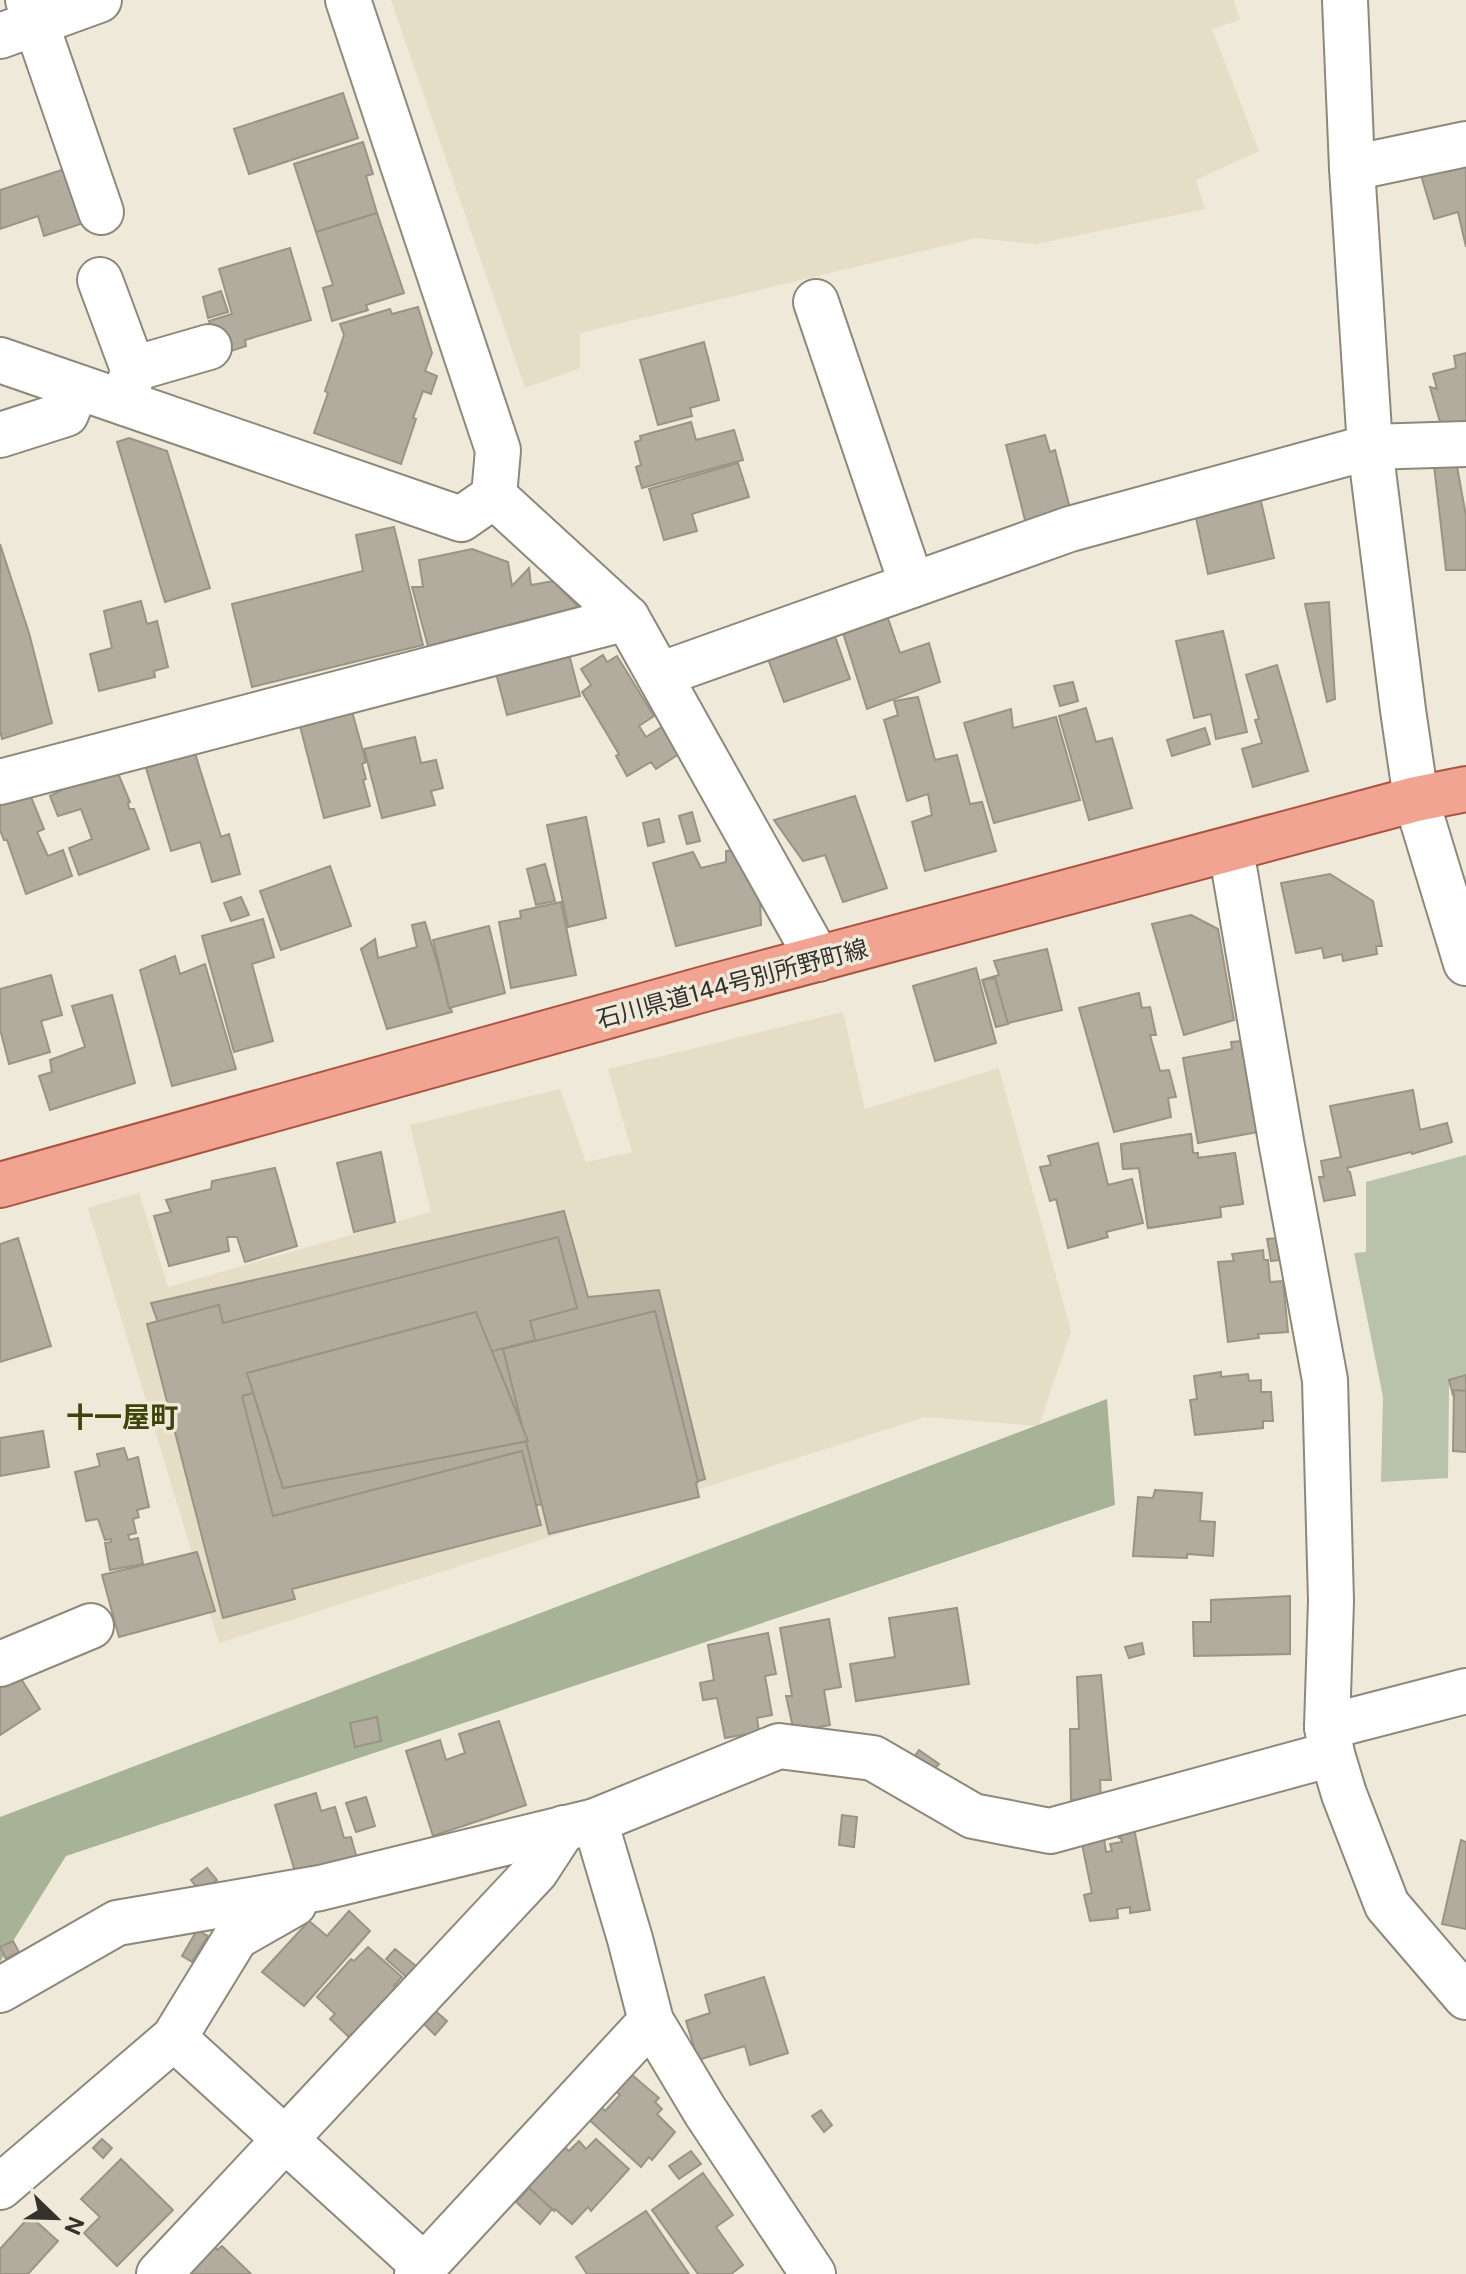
<svg xmlns="http://www.w3.org/2000/svg" width="1466" height="2274" font-family="'Public Sans','Noto Sans JP',sans-serif">
	<style>
		.built { fill: #e6ddc7 }
		.green { fill: #b9c3ac }
		.forest { fill: #a7b396 }
		.building { fill: #b2ac9e; stroke: #999486; stroke-width: 2; fill-rule: evenodd }
		.lines { fill: none; stroke-linecap: round; stroke-linejoin: round }
		.minor-casing { stroke: #8e887b; stroke-width: 48 }
		.major-casing { stroke: #aa5540; stroke-width: 48 }
		.minor { stroke: #fff; stroke-width: 44 }
		.major { stroke: #f2a493; stroke-width: 44 }
		.labels { text-anchor: middle; dominant-baseline: central; stroke-width: 7; stroke-linejoin: round; paint-order: stroke }
		.street-label { font-size: 24px; fill: #34322c; stroke: #efe9da }
		.quarter-label { font-size: 28px; font-weight: bold; fill: #3d4407; stroke: #efe9da }
	</style>
	<rect width="100%" height="100%" fill="#efe9da"/>
	<g class="built">
		<polygon points="391,0 1234,0 1240,20 1212,29 1259,151 1196,180 1205,209 1036,244 976,238 580,333 580,368 525,388"/>
		<polygon points="843,1012 865,1109 999,1068 1071,1331 1039,1426 925,1417 219,1643 88,1208 139,1193 168,1287 431,1212 410,1125 560,1089 586,1162 632,1152 608,1069"/>
	</g>
	<polygon class="green" points="1466,1155 1466,1376 1449,1386 1448,1478 1381,1482 1383,1397 1354,1253 1366,1252 1366,1182"/>
	<polygon class="forest" points="1107,1399 1115,1505 66,1856 0,1962 0,1817"/>
	<g class="building">
		<polygon points="343,93 358,138 249,174 234,129"/>
		<polygon points="363,142 373,174 366,176 377,213 316,232 294,164"/>
		<polygon points="1466,158 1466,247 1458,212 1434,219 1420,172"/>
		<polygon points="71,167 93,220 44,236 38,216 0,229 0,190"/>
		<polygon points="377,213 404,293 366,305 368,310 332,321 323,288 333,285 316,232"/>
		<polygon points="290,248 311,320 245,340 246,346 219,355 209,321 232,314 219,269"/>
		<polygon points="221,291 228,312 208,318 203,297"/>
		<polygon points="418,307 432,353 425,371 437,376 431,394 423,391 413,418 416,419 401,464 314,433 328,393 325,391 344,335 340,324 390,309 392,314"/>
		<polygon points="704,342 719,400 690,408 692,416 658,425 640,360"/>
		<polygon points="1466,353 1466,426 1442,429 1430,387 1437,389 1433,374 1456,368 1454,356"/>
		<polygon points="691,422 696,440 734,430 743,460 642,488 636,467 641,465 635,442 641,440 640,436"/>
		<polygon points="1045,435 1050,452 1055,450 1072,516 1027,528 1006,445"/>
		<polygon points="129,438 167,451 210,588 165,602 117,442"/>
		<polygon points="1456,461 1466,516 1466,570 1446,570 1434,465"/>
		<polygon points="738,463 749,497 692,514 697,531 664,540 649,489"/>
		<polygon points="1260,497 1274,558 1208,574 1195,513"/>
		<polygon points="394,527 423,645 252,687 232,604 363,571 356,535"/>
		<polygon points="0,544 29,633 52,723 2,739 0,730"/>
		<polygon points="472,549 508,562 512,586 529,568 531,585 553,581 579,607 428,646 412,587 423,587 419,560"/>
		<polygon points="141,601 147,624 157,621 168,667 154,671 155,677 99,691 90,654 112,648 104,611"/>
		<polygon points="1329,602 1335,699 1327,702 1305,604"/>
		<polygon points="883,604 900,653 929,643 940,682 867,709 839,620"/>
		<polygon points="831,625 850,679 784,702 764,648"/>
		<polygon points="1223,631 1247,732 1216,739 1211,714 1194,718 1176,641"/>
		<polygon points="566,643 580,696 507,715 493,662"/>
		<polygon points="603,655 607,662 617,656 654,716 639,726 646,737 662,727 679,754 656,769 651,762 627,776 616,756 619,754 582,692 591,685 581,669"/>
		<polygon points="1277,665 1308,771 1253,787 1242,749 1262,743 1255,720 1259,719 1246,675"/>
		<polygon points="1073,682 1078,701 1060,706 1054,686"/>
		<polygon points="348,697 366,762 362,764 366,779 363,780 370,806 324,818 296,711"/>
		<polygon points="918,697 935,760 957,755 970,804 982,802 996,851 925,871 912,822 932,815 928,794 907,801 884,720 898,715 894,701"/>
		<polygon points="1086,708 1096,742 1112,738 1132,808 1089,820 1059,716"/>
		<polygon points="1011,709 1013,728 1056,717 1080,800 994,823 964,723"/>
		<polygon points="1205,728 1210,744 1172,756 1167,740"/>
		<polygon points="415,737 421,763 436,760 443,788 431,791 435,805 382,818 364,749"/>
		<polygon points="195,753 221,837 229,834 240,874 212,882 200,842 171,851 146,768"/>
		<polygon points="115,766 130,802 128,803 129,809 134,809 149,849 79,875 69,848 92,839 81,809 58,816 50,796 60,791 57,782"/>
		<polygon points="20,781 27,798 31,797 44,829 37,832 48,856 63,850 72,876 26,894 7,840 4,840 0,830 0,789"/>
		<polygon points="855,796 887,888 843,902 825,855 803,861 774,820"/>
		<polygon points="692,812 700,841 687,844 679,816"/>
		<polygon points="586,817 606,918 568,927 547,825"/>
		<polygon points="659,819 664,842 648,846 643,823"/>
		<polygon points="738,850 759,878 761,925 676,946 653,863 693,852 701,868 726,862 726,851"/>
		<polygon points="545,864 555,901 536,905 527,869"/>
		<polygon points="330,866 351,926 281,950 260,891"/>
		<polygon points="1330,874 1373,901 1382,946 1376,946 1377,954 1343,961 1342,954 1324,958 1322,948 1296,953 1281,883"/>
		<polygon points="241,897 249,915 231,921 224,903"/>
		<polygon points="561,902 576,975 511,988 499,922 521,918 520,911"/>
		<polygon points="1191,915 1218,929 1234,1020 1184,1035 1152,924"/>
		<polygon points="263,919 274,957 252,964 273,1041 234,1052 202,936"/>
		<polygon points="425,922 452,1012 387,1029 361,949 375,939 378,958 417,947 412,925"/>
		<polygon points="489,926 505,993 449,1008 433,940"/>
		<polygon points="1047,949 1062,1010 996,1026 982,980 999,975 994,961"/>
		<polygon points="175,956 180,974 205,964 236,1069 172,1086 140,970"/>
		<polygon points="976,968 996,1043 935,1061 913,986"/>
		<polygon points="51,975 62,1015 41,1021 50,1052 9,1064 0,1029 0,989"/>
		<polygon points="995,978 1008,1024 996,1027 983,980"/>
		<polygon points="1139,993 1142,1008 1150,1007 1156,1035 1150,1035 1160,1071 1169,1070 1176,1097 1168,1098 1171,1117 1114,1132 1079,1008"/>
		<polygon points="112,995 135,1083 50,1110 39,1076 52,1072 50,1060 85,1047 72,1006"/>
		<polygon points="1242,1041 1258,1132 1198,1143 1183,1058 1232,1049 1231,1042"/>
		<polygon points="1413,1090 1420,1130 1447,1123 1452,1142 1412,1154 1411,1152 1347,1168 1348,1171 1350,1172 1355,1195 1324,1201 1319,1177 1324,1177 1321,1161 1341,1157 1330,1106"/>
		<polygon points="1191,1134 1193,1153 1198,1153 1198,1158 1235,1153 1243,1204 1220,1207 1221,1217 1148,1228 1139,1168 1123,1169 1121,1144"/>
		<polygon points="1191,1134 1193,1153 1198,1153 1198,1158 1235,1153 1243,1204 1220,1207 1221,1217 1148,1228 1139,1168 1123,1169 1121,1144"/>
		<polygon points="1098,1143 1108,1185 1132,1179 1143,1223 1106,1232 1108,1237 1068,1248 1056,1199 1050,1201 1040,1167 1051,1165 1048,1156"/>
		<polygon points="381,1152 395,1222 354,1232 337,1163"/>
		<polygon points="275,1168 297,1246 245,1262 237,1237 227,1237 229,1251 169,1266 154,1216 171,1212 166,1200 211,1189 212,1181"/>
		<path d="M 564,1211 L 588,1297 L 659,1290 L 705,1479 L 551,1526 L 545,1503 L 251,1582 L 151,1303 ZM 476,1312 L 528,1441 L 283,1488 L 247,1373 Z"/>
		<polygon points="558,1237 577,1308 530,1321 535,1340 473,1356 469,1337 242,1396 273,1516 522,1451 541,1525 292,1589 295,1599 223,1618 147,1324 219,1305 223,1323"/>
		<polygon points="18,1238 51,1346 0,1362 0,1244"/>
		<polygon points="1278,1238 1281,1260 1271,1261 1267,1239"/>
		<polygon points="1263,1250 1264,1260 1268,1260 1270,1282 1283,1281 1288,1332 1258,1334 1259,1338 1228,1342 1218,1262 1234,1261 1232,1254"/>
		<polygon points="655,1311 698,1482 696,1483 699,1497 549,1534 503,1349"/>
		<polygon points="476,1312 528,1441 283,1488 247,1373"/>
		<polygon points="1221,1372 1221,1377 1248,1374 1249,1381 1261,1380 1261,1392 1271,1392 1273,1421 1263,1421 1263,1428 1195,1435 1190,1400 1197,1399 1194,1376"/>
		<polygon points="1466,1375 1466,1391 1453,1395 1449,1380"/>
		<polygon points="1454,1390 1466,1391 1466,1452 1453,1451"/>
		<polygon points="43,1431 49,1467 0,1476 0,1438"/>
		<polygon points="124,1448 128,1460 138,1457 149,1507 137,1510 139,1517 133,1519 136,1533 128,1535 130,1540 138,1538 143,1564 110,1570 105,1543 111,1542 111,1539 105,1540 98,1519 86,1521 75,1472 100,1466 97,1454"/>
		<polygon points="1155,1490 1202,1493 1200,1521 1215,1522 1213,1556 1187,1554 1187,1558 1133,1556 1138,1497 1153,1498"/>
		<polygon points="197,1552 215,1611 119,1637 102,1575"/>
		<polygon points="1290,1596 1290,1654 1194,1656 1193,1622 1211,1622 1211,1600"/>
		<polygon points="957,1608 969,1684 856,1701 850,1664 895,1657 889,1618"/>
		<polygon points="829,1619 841,1687 824,1690 830,1725 794,1732 786,1696 792,1696 780,1628"/>
		<polygon points="768,1633 776,1674 765,1676 772,1715 757,1718 759,1732 725,1738 717,1698 703,1700 700,1683 714,1680 708,1645"/>
		<polygon points="1142,1643 1144,1654 1129,1658 1125,1647"/>
		<polygon points="18,1674 40,1709 0,1735 0,1685"/>
		<polygon points="1101,1675 1111,1780 1100,1780 1101,1799 1071,1800 1070,1729 1079,1729 1077,1677"/>
		<polygon points="377,1717 381,1741 355,1747 350,1723"/>
		<polygon points="499,1721 526,1805 433,1836 406,1751 440,1740 446,1760 465,1753 459,1734"/>
		<polygon points="919,1750 939,1764 932,1772 913,1759"/>
		<polygon points="316,1793 321,1811 335,1807 344,1838 351,1837 357,1859 343,1863 343,1859 307,1869 296,1875 275,1805"/>
		<polygon points="366,1797 375,1826 356,1832 346,1803"/>
		<polygon points="842,1815 857,1817 854,1847 839,1845"/>
		<polygon points="1132,1818 1150,1910 1130,1913 1130,1907 1117,1909 1118,1918 1090,1921 1084,1895 1092,1893 1082,1844 1104,1838 1106,1852 1112,1851 1110,1844 1122,1842 1121,1838 1119,1838 1116,1825"/>
		<polygon points="1461,1840 1466,1842 1466,1929 1442,1924"/>
		<polygon points="207,1868 217,1880 201,1893 191,1880"/>
		<polygon points="349,1911 370,1931 304,2006 262,1972 309,1921 327,1936"/>
		<polygon points="197,1930 208,1936 192,1962 182,1956"/>
		<polygon points="13,1941 19,1952 6,1959 0,1947"/>
		<polygon points="368,1947 402,1977 394,1986 398,1990 362,2028 360,2026 349,2037 330,2019 335,2014 317,1997 351,1959 354,1961"/>
		<polygon points="395,1949 421,1970 411,1981 386,1959"/>
		<polygon points="764,1977 788,2053 750,2065 745,2046 698,2060 686,2021 710,2013 705,1995"/>
		<polygon points="431,2007 447,2021 435,2035 420,2020"/>
		<polygon points="631,2074 659,2098 655,2102 662,2109 657,2114 675,2132 652,2160 649,2157 641,2167 585,2116 597,2103 605,2111 620,2095 615,2090"/>
		<polygon points="821,2110 832,2125 824,2132 812,2116"/>
		<polygon points="102,2139 112,2148 103,2158 93,2148"/>
		<polygon points="596,2139 629,2169 591,2211 588,2207 572,2224 555,2209 554,2211 525,2184 562,2145 569,2151 579,2141 586,2149"/>
		<polygon points="691,2151 701,2164 679,2179 669,2166"/>
		<polygon points="121,2159 173,2210 117,2266 84,2233 100,2217 81,2199"/>
		<polygon points="703,2173 733,2215 716,2227 743,2265 731,2274 698,2274 652,2210"/>
		<polygon points="529,2188 552,2209 540,2224 516,2202"/>
		<polygon points="646,2211 689,2274 587,2274 576,2257"/>
		<polygon points="30,2216 58,2241 28,2274 0,2274 0,2249"/>
		<polygon points="222,2246 251,2274 190,2274 215,2247 217,2250"/>
	</g>
	<g class="lines">
		<defs>
			<g id="minor">
				<polyline points="28,0 101,212"/>
				<polyline points="1345,0 1352,168 1370,447 1403,710 1416,799 1466,963"/>
				<polyline points="0,36 99,0"/>
				<polyline points="1352,168 1466,144"/>
				<polyline points="100,280 133,369"/>
				<polyline points="816,302 912,585"/>
				<polyline points="0,360 461,519 494,496 498,450 348,0"/>
				<polyline points="125,403 133,369 209,347"/>
				<polyline points="0,435 66,414 77,387"/>
				<polyline points="494,496 627,618 818,959"/>
				<polyline points="659,675 1070,529 1370,447 1466,444"/>
				<polyline points="0,782 627,618"/>
				<polyline points="1231,850 1281,1141 1325,1380 1331,1601 1327,1727 1332,1754 1344,1794 1387,1905 1466,1997"/>
				<polyline points="0,1664 91,1626"/>
				<polyline points="1327,1727 1466,1691"/>
				<polyline points="595,1821 630,1939 651,2021 705,2111 813,2274"/>
				<polyline points="0,1990 117,1923 320,1888 595,1821 779,1746 873,1758 973,1816 1050,1831 1332,1754"/>
				<polyline points="174,2038 424,2266"/>
				<polyline points="0,2187 174,2038 236,1937 294,1904"/>
				<polyline points="159,2274 536,1871 564,1828"/>
				<polyline points="417,2274 651,2021"/>
			</g>
			<polyline id="major" points="0,1185 708,988 1416,799 1466,789"/>
		</defs>
		<use href="#minor" class="minor-casing"/>
		<use href="#major" class="major-casing"/>
		<use href="#minor" class="minor"/>
		<use href="#major" class="major"/>
	</g>
	<g class="labels">
		<g class="street-label">
			<text transform="translate(732 983) rotate(-15)">石川県道144号別所野町線</text>
		</g>
		<g class="quarter-label">
			<text x="122" y="1416">十一屋町</text>
		</g>
	</g>
	<g transform="translate(56 2218) rotate(113)" stroke="#efe9da" stroke-width="6" paint-order="stroke">
	<path d="M0-6L14 30L0 20L-14 30Z" fill="#34322c"/>
	<text y="-12" font-size="22" font-weight="bold" text-anchor="middle" fill="#34322c">N</text>
	</g>
</svg>
